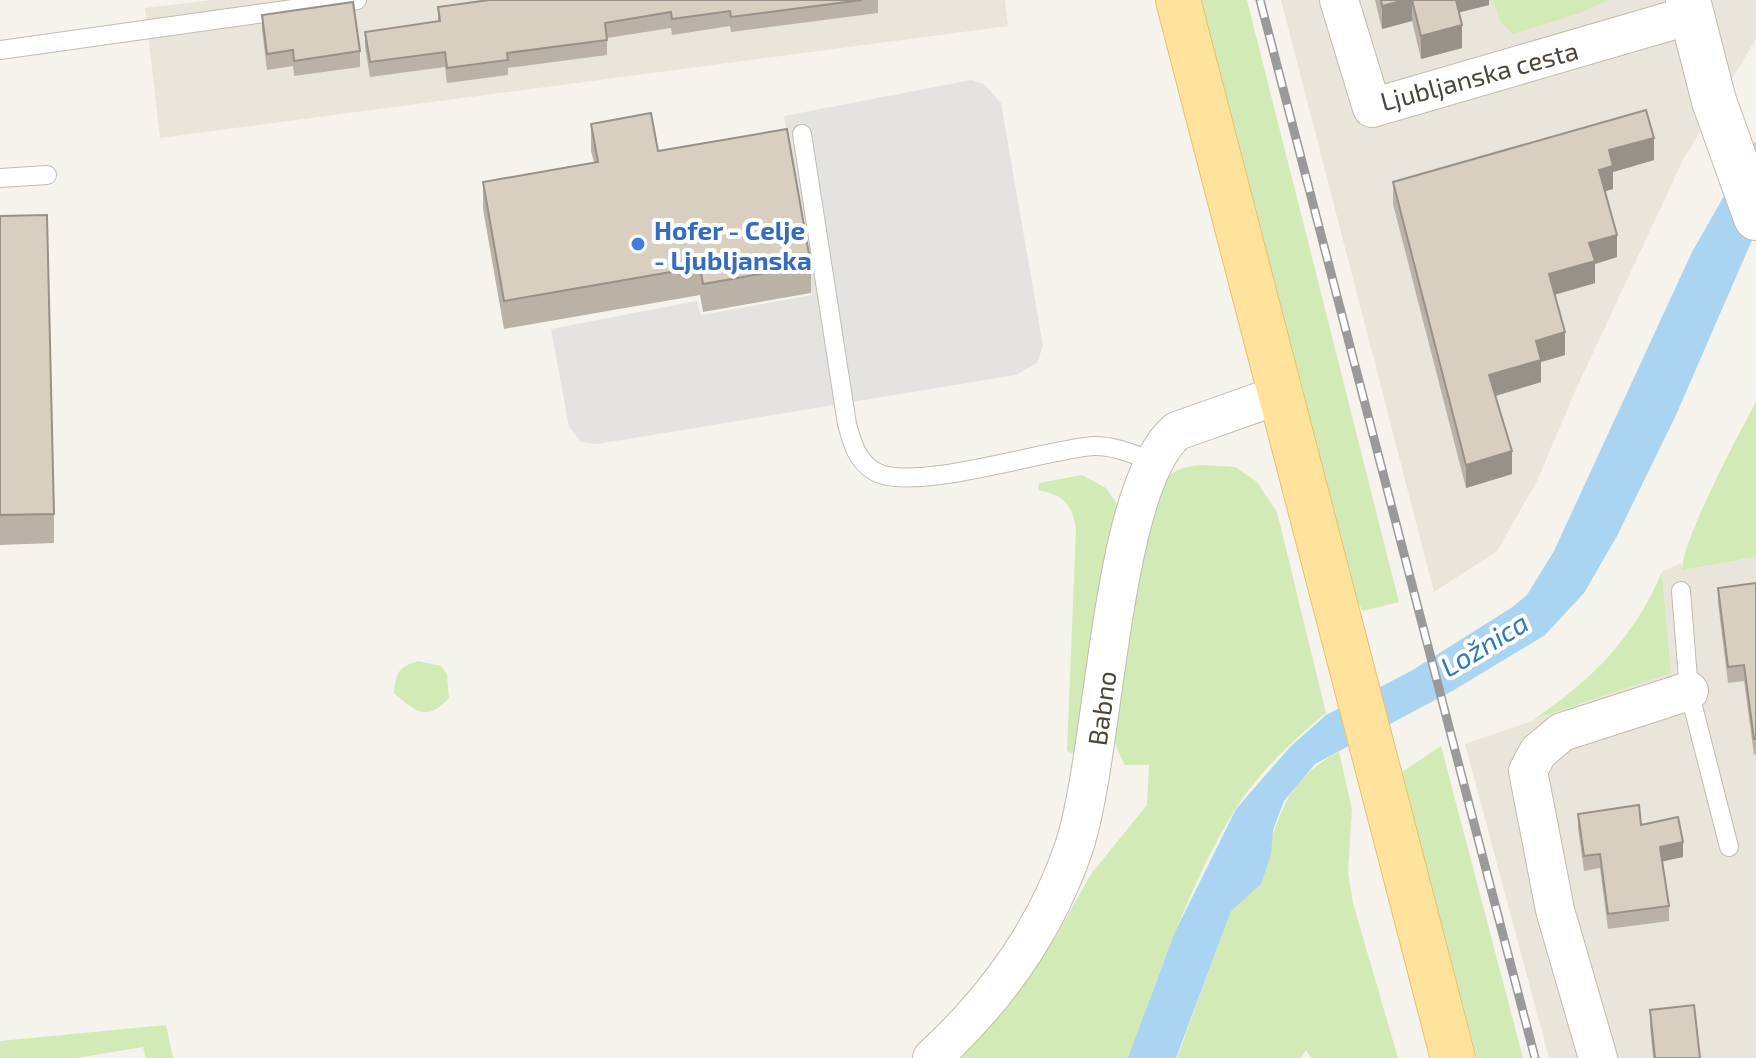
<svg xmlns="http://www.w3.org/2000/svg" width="1756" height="1058" font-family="'Exo 2',sans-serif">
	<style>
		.residential { fill: #eae5da }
		.green { fill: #d2eab5 }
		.parking { fill: #e5e3e0 }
		.water { fill: #a9d4f2 }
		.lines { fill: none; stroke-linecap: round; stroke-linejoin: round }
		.service-casing { stroke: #c2bbae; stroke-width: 20 }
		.minor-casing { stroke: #c2bbae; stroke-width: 40 }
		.tertiary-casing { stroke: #c2bbae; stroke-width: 46 }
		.primary-casing { stroke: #e6c16a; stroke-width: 46 }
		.service { stroke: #fff; stroke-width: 18 }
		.minor { stroke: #fff; stroke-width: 38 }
		.tertiary { stroke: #fff; stroke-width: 44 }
		.primary { stroke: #ffe39c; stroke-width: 44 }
		.rail-casing { stroke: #9a9a9a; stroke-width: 9 }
		.rail { stroke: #fff; stroke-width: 6; stroke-dasharray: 18; stroke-linecap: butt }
		.wall { fill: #bab2a6 }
		.shaded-wall { fill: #979187 }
		.building { fill: #d8cfc1; stroke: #979187; stroke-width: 2 }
		.shop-dot { fill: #3f7fe0; stroke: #fff; stroke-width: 3 }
		.labels { text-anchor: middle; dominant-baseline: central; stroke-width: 8; stroke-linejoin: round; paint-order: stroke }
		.street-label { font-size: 26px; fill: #4b4439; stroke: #fff }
		.shop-label { font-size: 26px; font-weight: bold; fill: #366cbe; stroke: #fff; text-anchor: start }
		.water-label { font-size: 28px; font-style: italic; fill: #2e7ab2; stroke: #fff }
	</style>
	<rect width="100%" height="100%" fill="#f6f3ec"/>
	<g class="residential">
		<polygon points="212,0 1005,0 1008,26 160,138 145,8"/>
		<polygon points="1281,0 1756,0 1756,39 1683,160 1577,387 1537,481 1497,551 1434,592"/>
		<polygon points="1756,557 1756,1058 1549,1058 1465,744 1671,673 1662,572 1681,563 1684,570"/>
	</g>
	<g class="green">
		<polygon points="1198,0 1247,0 1399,602 1363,611 1355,598"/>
		<polygon points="1493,0 1608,0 1580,13 1513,34 1501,22"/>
		<path d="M 1756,402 L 1756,557 L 1683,570 C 1677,550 1742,427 1756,402 Z"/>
		<path d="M 1235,467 L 1257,482 L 1277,512 L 1326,713 C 1293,740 1257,774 1234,811 C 1188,887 1159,975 1129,1058 L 955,1058 L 1003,1007 L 1055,938 L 1091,874 L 1147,805 L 1149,765 L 1125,765 C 1121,756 1114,746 1115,737 C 1116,699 1146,494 1170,475 C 1187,461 1215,466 1235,467 Z"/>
		<path d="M 1082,475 L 1106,488 L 1118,505 L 1079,756 L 1067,751 L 1076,528 C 1071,502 1064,496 1038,490 L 1039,483 Z"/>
		<path d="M 1662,572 L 1671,673 L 1533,720 C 1592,680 1634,638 1662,572 Z"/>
		<path d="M 418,661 L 441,666 L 447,675 L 449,698 C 426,723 415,711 394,693 C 396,673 398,667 418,661 Z"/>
		<polygon points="1441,746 1523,1058 1477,1058 1403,782 1402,772"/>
		<path d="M 1339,752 L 1352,809 L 1348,872 L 1353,903 L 1398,1058 L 1311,1058 L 1306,1050 L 1301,1058 L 1177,1058 L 1231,910 C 1286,867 1256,793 1339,752 Z"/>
		<polygon points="166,1025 173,1058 146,1058 143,1047 77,1058 0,1058 0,1041"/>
	</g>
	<polygon class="parking" points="971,80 984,84 1001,103 1043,346 1037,363 1016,375 597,444 581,442 569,427 551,329 697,301 701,315 812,295 784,116"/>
	<polygon class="water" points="1756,140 1756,231 1676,415 1617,536 1584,593 1545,635 1454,690 1315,764 1284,801 1273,830 1271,854 1261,884 1231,911 1176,1058 1128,1058 1175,932 1236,809 1291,746 1326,715 1411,671 1511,608 1527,595 1554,551 1692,252"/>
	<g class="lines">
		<defs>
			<g id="service">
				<polyline points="0,50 357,0"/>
				<path d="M 802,134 L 847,424 C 852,442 856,460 874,471 C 910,494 1047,449 1093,446 C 1113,445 1135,455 1153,461"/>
				<polyline points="0,178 47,175"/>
				<polyline points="1681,591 1689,691 1729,847"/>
			</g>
			<g id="minor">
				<polyline points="1339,0 1372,108 1691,15"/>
				<path d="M 932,1058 C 995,1000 1045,931 1073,850 C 1106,755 1109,488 1177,431 L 1279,395"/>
				<polyline points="1598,1058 1555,910 1528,771 1538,752 1562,732 1689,691"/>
			</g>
			<polyline id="tertiary" points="1688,0 1714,101 1756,218"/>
			<polyline id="primary" points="1178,0 1453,1058"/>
		</defs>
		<use href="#service" class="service-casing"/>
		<use href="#minor" class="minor-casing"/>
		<use href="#tertiary" class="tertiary-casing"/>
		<use href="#primary" class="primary-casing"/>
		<use href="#service" class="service"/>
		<use href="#minor" class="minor"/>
		<use href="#tertiary" class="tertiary"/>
		<use href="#primary" class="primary"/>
		<defs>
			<polyline id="rail" points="1260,0 1535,1058"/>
		</defs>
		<use href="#rail" class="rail-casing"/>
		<use href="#rail" class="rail"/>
	</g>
	<g class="wall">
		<polygon points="489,0 878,0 878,13 731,32 730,26 672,35 671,28 607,38 607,55 508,68 508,75 447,83 445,67 370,77 365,47 365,32 438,21 438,7"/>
		<polygon points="1375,0 1489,0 1489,5 1459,12 1462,48 1421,59 1412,21 1382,29"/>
		<polygon points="262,15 360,51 360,67 294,76 293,66 267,70 262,30"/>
		<polygon points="591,124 658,151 811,265 811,293 703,312 700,295 504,329 483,209 483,182 594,162 591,151"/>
		<polygon points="1654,160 1613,172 1613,189 1605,191 1617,257 1595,264 1595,283 1555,295 1565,355 1541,362 1541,382 1495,396 1512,474 1466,488 1393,204 1393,182"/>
		<polygon points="0,216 54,514 54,543 0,545"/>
		<polygon points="1756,583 1756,754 1754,755 1744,681 1728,683 1718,603 1718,588"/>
		<polygon points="1578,814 1641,825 1683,857 1662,861 1669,906 1669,921 1608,929 1600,868 1584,871 1578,828"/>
		<polygon points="1650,1010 1700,1058 1653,1058 1650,1026"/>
	</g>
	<g class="shaded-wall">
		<polygon points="1405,0 1412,0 1412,21 1382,29 1382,6"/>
		<polygon points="1453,0 1489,0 1489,5 1453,14"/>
		<polygon points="1462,25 1462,48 1421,59 1421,36"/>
		<polygon points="1654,138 1654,160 1613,172 1613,189 1599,193 1599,170 1609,150"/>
		<polygon points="1617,235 1617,257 1595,264 1595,283 1549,296 1549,274 1589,243"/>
		<polygon points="1565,332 1565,355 1541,362 1541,382 1489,398 1489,375 1536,341"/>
		<polygon points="1512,451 1512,474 1466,488 1466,465"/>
		<polygon points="1683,842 1683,857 1660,862 1660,847"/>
	</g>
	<g class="building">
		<polygon points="489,0 862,0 731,17 730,11 672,19 671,12 605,23 607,40 507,53 508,60 447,68 445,52 370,62 365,32 440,21 438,7"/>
		<polygon points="1381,0 1405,0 1382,6"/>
		<polygon points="1412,0 1456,0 1462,25 1421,36"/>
		<polygon points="353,2 360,51 294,61 293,50 267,54 262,15"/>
		<polygon points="1646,110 1654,138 1609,150 1613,166 1599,170 1617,235 1589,243 1595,261 1549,274 1565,332 1536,341 1541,360 1489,375 1512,451 1466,465 1393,182"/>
		<polygon points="651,113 658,151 787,129 811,265 703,284 700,267 504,301 483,182 598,162 591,124"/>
		<polygon points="47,215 54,514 0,515 0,216"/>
		<polygon points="1756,583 1756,739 1754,739 1744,665 1728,667 1718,588"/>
		<polygon points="1639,805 1641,825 1678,817 1683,842 1660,847 1669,906 1608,914 1600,854 1584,856 1578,814"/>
		<polygon points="1694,1005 1700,1058 1655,1058 1650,1010"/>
	</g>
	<circle class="shop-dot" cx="638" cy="244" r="8"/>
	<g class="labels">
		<g class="street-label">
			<text transform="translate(1479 75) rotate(-15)">Ljubljanska cesta</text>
			<text transform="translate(1101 708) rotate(-82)">Babno</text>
		</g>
		<g class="shop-label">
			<text x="654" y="229">Hofer - Celje<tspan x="654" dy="30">- Ljubljanska</tspan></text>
		</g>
		<g class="water-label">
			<text transform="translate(1484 644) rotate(-31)">Ložnica</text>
		</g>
	</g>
</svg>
